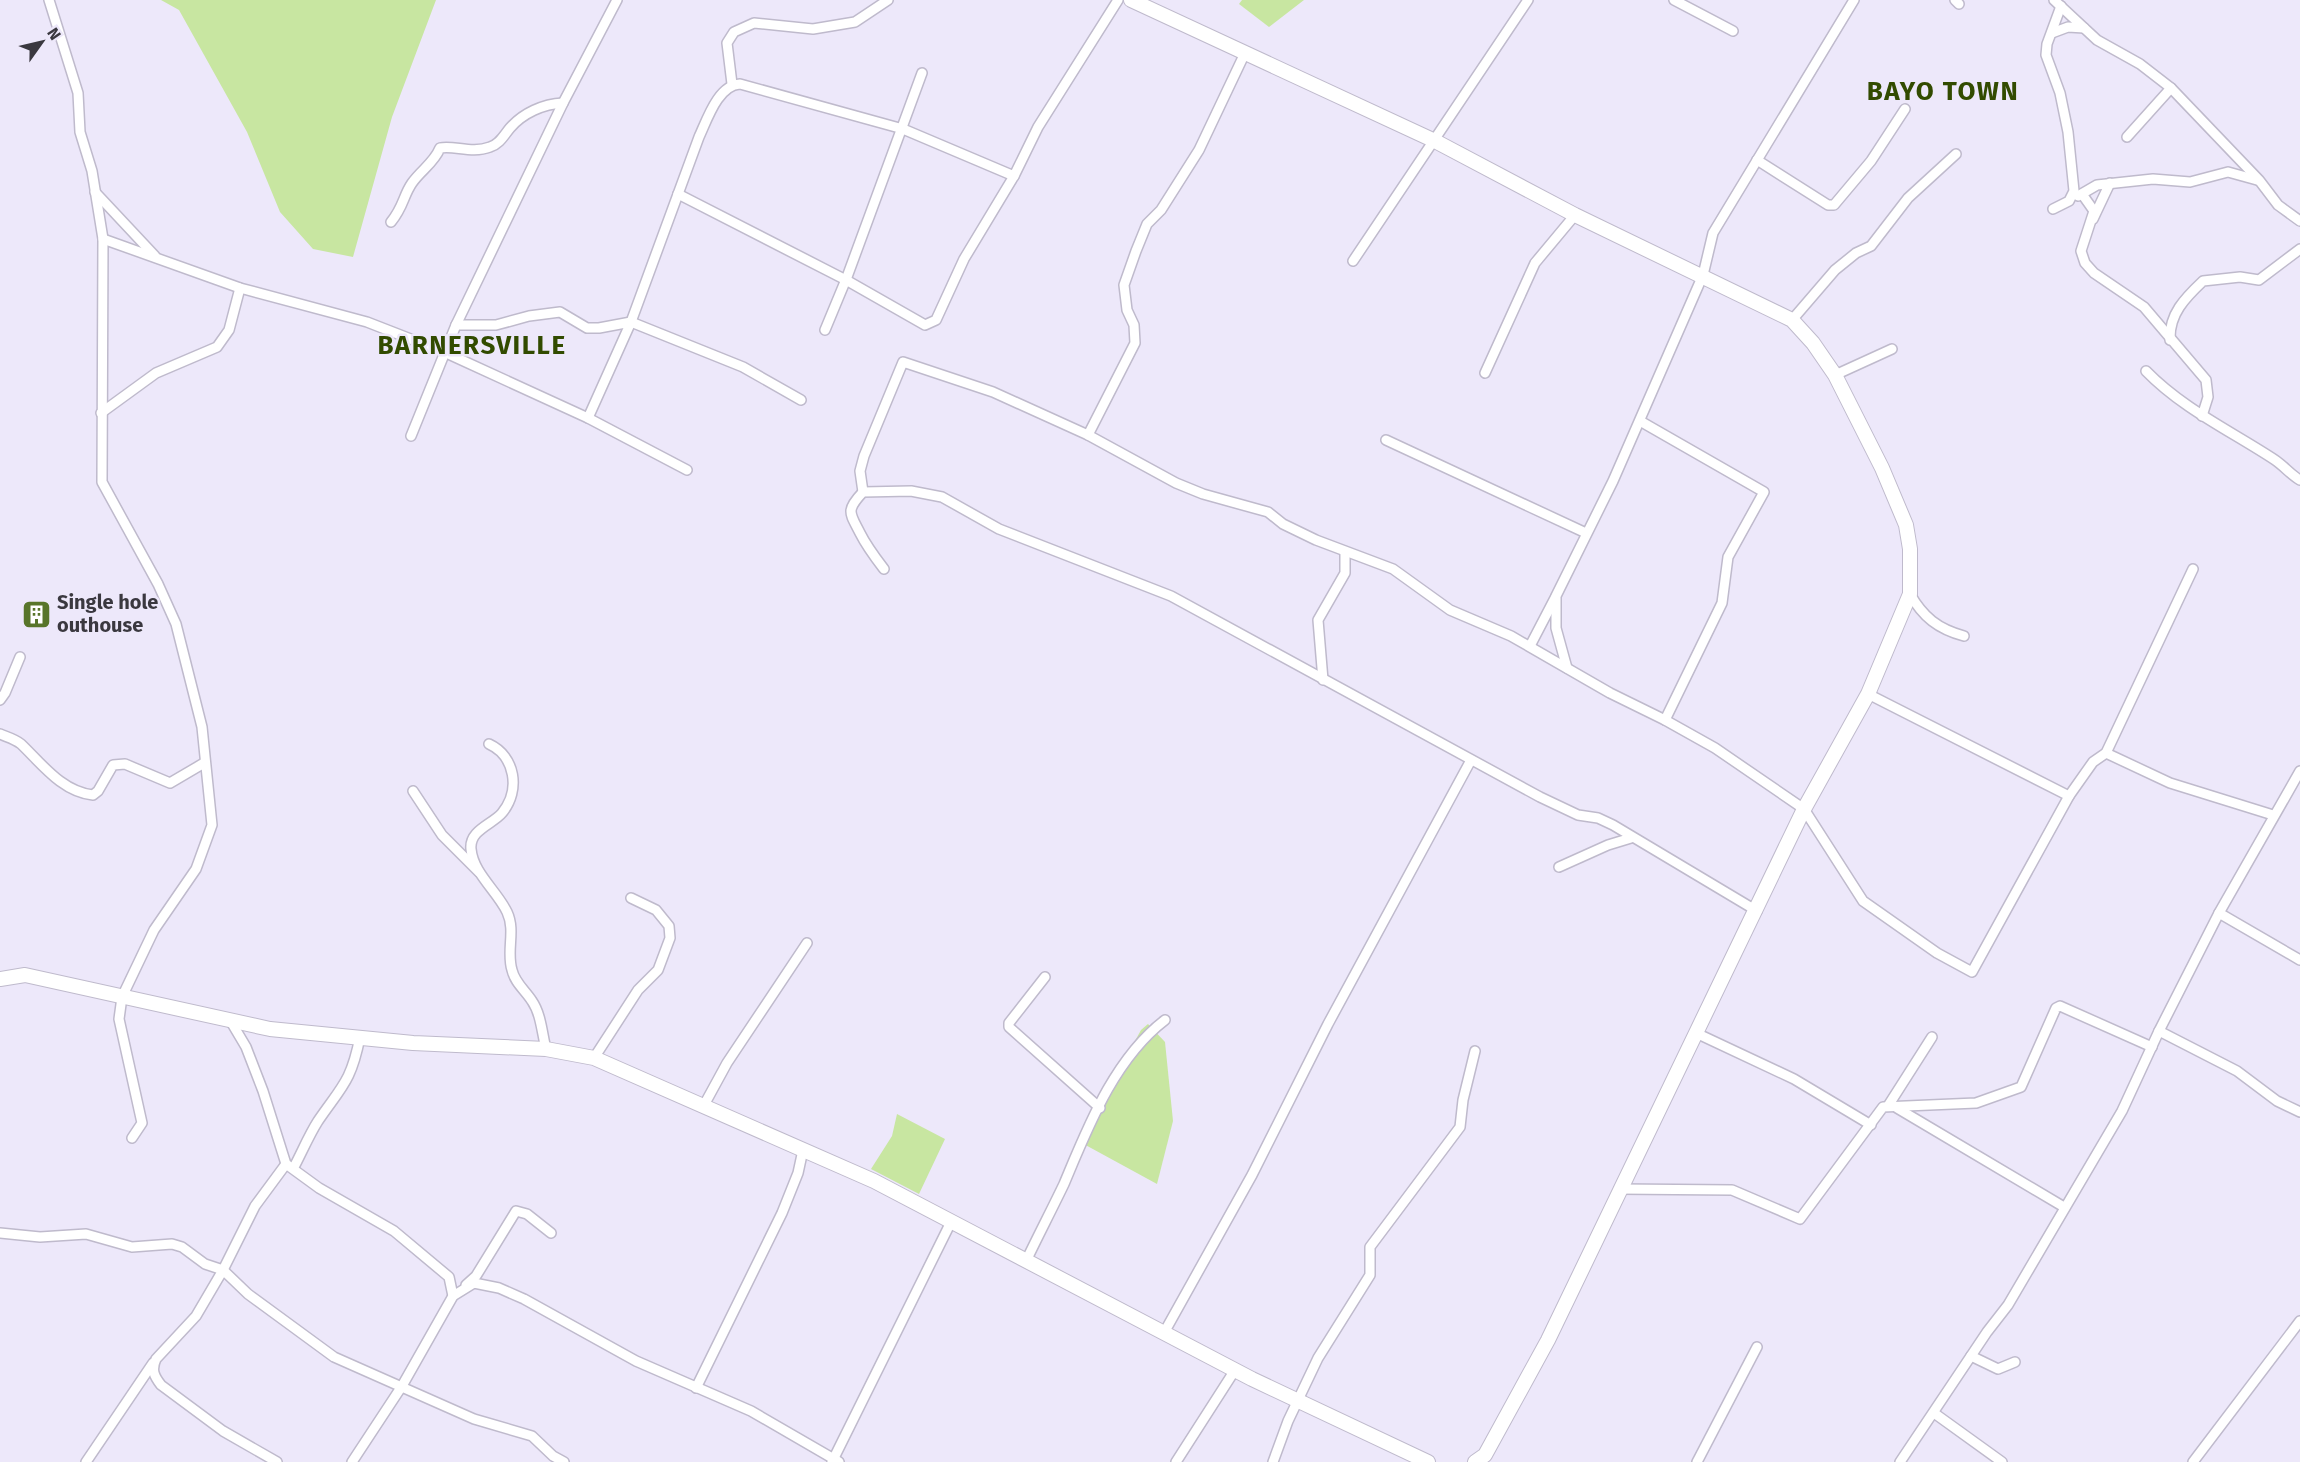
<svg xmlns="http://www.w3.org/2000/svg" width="2300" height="1462" font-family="'Fira Sans',sans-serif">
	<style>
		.green { fill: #c8e6a1 }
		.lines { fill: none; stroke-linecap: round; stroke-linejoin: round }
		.street-casing { stroke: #bfbacc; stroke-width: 12 }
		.secondary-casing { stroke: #bfbacc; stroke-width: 16 }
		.street { stroke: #fff; stroke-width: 9 }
		.secondary { stroke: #fff; stroke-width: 14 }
		.labels { text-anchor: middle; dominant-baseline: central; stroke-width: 5; stroke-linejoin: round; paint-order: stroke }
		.poi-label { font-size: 20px; font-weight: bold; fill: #3a383f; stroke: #ede8fa; text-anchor: start }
		.district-label { font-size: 26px; font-weight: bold; letter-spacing: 1.5px; fill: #324b00; stroke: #ede8fa }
	</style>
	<rect width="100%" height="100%" fill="#ede8fa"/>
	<g class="green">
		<polygon points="161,0 436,0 392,117 353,257 313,249 280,212 247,132 179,10"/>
		<polygon points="1242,0 1304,0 1269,27 1239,4"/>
		<polygon points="1148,1024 1165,1042 1173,1121 1157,1184 1080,1142 1141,1030"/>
		<polygon points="897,1114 945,1139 919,1194 871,1169 892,1136"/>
	</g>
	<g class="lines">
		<defs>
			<g id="street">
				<polyline points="49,0 78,93 80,132 92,171 103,239 102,482 158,584 176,624 202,727 212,825 196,869 154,930 122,997 119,1019 142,1123 132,1138"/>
				<polyline points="1674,0 1733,31"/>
				<polyline points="1955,0 1959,4"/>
				<polyline points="2054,0 2097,40 2140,64 2171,88 2259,180 2278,205 2300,221"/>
				<polyline points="2052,33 2068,27 2084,28"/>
				<polyline points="732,84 727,43 734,32 754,23 813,29 855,22 888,0"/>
				<polyline points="2127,137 2171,88"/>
				<polyline points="1757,160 1828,205 1834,205 1871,161 1905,109"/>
				<polyline points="95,192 155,256"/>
				<polyline points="678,194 846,280 925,325 936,320 964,259 1014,176"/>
				<polyline points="2082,194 2094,211 2081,251 2085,263 2094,273 2144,307 2206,380 2208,397 2202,416"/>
				<polyline points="2078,196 2097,185 2153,179 2190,182 2228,172 2257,180"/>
				<polyline points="2053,209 2069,201 2074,191 2068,132 2060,93 2046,55 2047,44 2061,6"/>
				<polyline points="2093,219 2110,183"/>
				<path d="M 391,222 C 404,206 403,196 412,183 C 421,170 434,163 440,148 C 454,145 472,154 490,147 C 500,144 504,135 510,128 C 523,113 543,104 563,103"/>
				<polyline points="103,239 240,288 367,322 444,352 588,418 687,470"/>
				<polyline points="1353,261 1528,0"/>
				<polyline points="1792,320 1835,270 1856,253 1871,246 1908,198 1956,154"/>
				<polyline points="456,325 563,103 617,0"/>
				<polyline points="825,330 847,277 922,73"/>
				<path d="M 2170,340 C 2169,314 2185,298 2203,281 L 2240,277 L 2259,280 L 2300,249"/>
				<path d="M 2146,371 C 2183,409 2231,431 2275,460 C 2284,466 2291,475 2300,480"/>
				<polyline points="1485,373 1535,263 1575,215"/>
				<polyline points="1835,375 1892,349"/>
				<polyline points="101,413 156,373 217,347 229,330 240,288"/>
				<path d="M 588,418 L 631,322 L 699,137 C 707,120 718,85 740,84 L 903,129 L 1014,176 L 1038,127 L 1118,0"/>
				<polyline points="1640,421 1764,492 1728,557 1722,603 1665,720"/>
				<polyline points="1088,435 1135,343 1134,325 1127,310 1124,285 1136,251 1147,224 1161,210 1199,150 1245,53"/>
				<polyline points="411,436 456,325 496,325 529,316 560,312 587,328 599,328 631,322 743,367 801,400"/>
				<polyline points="1386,440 1586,533"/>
				<polyline points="863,492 860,471 864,456 903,362 993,392 1088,435 1176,483 1203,494 1268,512 1283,524 1316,540 1393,569 1450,610 1511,636 1610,693 1665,720 1715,748 1804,809 1863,901 1937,953 1972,972 2069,796 1868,694"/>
				<path d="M 884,569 C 874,556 867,547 860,533 C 850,513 845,511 863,492 L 911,491 L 942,497 L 999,529 L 1171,596 L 1540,797 L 1578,815 L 1598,818 L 1613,825 L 1757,911"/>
				<path d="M 1910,594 C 1923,617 1938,629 1964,636"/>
				<polyline points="1530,646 1555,598"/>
				<polyline points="1567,668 1556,628 1556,596 1613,481 1703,275 1713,233 1854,0"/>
				<polyline points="1323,680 1318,620 1345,573 1345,552"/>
				<polyline points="0,700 5,693 20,657"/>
				<path d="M 0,734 C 7,737 15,739 21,744 C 41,763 62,792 93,795 L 98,791 L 113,765 L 125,764 L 170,783 L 204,763"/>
				<path d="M 489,744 C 515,756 521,790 502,813 C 493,824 469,830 471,849 C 473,873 497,891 507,912 C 516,931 506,951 512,970 C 515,983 525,990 532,1001 C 541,1014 542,1033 546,1049"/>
				<polyline points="2106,753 2170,783 2273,815"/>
				<polyline points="413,791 442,835 479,872"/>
				<polyline points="2069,796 2093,762 2106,753 2193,569"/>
				<polyline points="1559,867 1608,845 1631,838"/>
				<polyline points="2219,913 2300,960"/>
				<polyline points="1045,977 1009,1023 1009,1027 1100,1108"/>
				<polyline points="230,1020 246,1047 263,1091 286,1164 319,1188 394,1231 449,1277 453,1296"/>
				<polyline points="2159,1031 2237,1071 2277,1101 2300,1112"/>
				<polyline points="1696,1033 1794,1079 1871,1125"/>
				<polyline points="594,1058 638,990 658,970 670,938 669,926 656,910 631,898"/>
				<polyline points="1888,1106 1932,1037"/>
				<polyline points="703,1107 727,1063 807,943"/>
				<polyline points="1897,1108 2064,1207"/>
				<path d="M 294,1167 C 302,1152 309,1135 318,1121 C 342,1086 351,1082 360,1037"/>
				<polyline points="1619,1189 1732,1190 1800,1219 1883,1107 1976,1103 2021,1087 2056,1008 2060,1006 2152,1047"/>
				<polyline points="0,1233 40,1237 86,1234 132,1247 172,1244 182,1247 205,1264 223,1270 248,1294 334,1357 474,1419 532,1436 553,1456 564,1462"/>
				<path d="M 1027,1259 C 1039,1234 1052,1209 1064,1184 C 1088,1127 1114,1059 1165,1020"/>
				<polyline points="466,1285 476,1276 516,1211 527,1214 551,1233"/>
				<polyline points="1165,1331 1252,1175 1328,1024 1471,760"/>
				<polyline points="1971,1356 1998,1369 2015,1362"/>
				<polyline points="696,1388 782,1213 798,1173 803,1150"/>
				<polyline points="1934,1413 2002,1462"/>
				<polyline points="86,1462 153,1363"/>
				<path d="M 277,1462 L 223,1431 L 161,1385 C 154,1376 151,1370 156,1359 L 196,1316 L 223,1270 L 255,1206 L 286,1164"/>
				<polyline points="352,1462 402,1386 453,1296 474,1283 499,1288 524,1299 636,1361 751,1411 839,1462"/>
				<polyline points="832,1462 951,1222"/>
				<polyline points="1176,1462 1235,1370"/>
				<polyline points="1273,1462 1288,1421 1318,1358 1370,1275 1370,1247 1460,1127 1463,1100 1475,1051"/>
				<polyline points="1697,1462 1757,1347"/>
				<polyline points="1900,1462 1987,1332 2008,1305 2122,1111 2159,1031 2219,913 2300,771"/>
				<polyline points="2193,1462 2300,1321"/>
			</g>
			<g id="secondary">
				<polyline points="1131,0 1435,141 1575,215 1792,320 1813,343 1835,375 1882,468 1906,525 1910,549 1910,594 1868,694 1804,809 1548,1340 1485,1455 1475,1462"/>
				<polyline points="0,979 25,975 270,1029 413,1043 546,1049 594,1058 874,1181 1252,1379 1428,1462"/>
			</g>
		</defs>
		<use href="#street" class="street-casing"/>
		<use href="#secondary" class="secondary-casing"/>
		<use href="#street" class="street"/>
		<use href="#secondary" class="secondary"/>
	</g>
	<defs>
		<symbol id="building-square" viewBox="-11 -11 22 22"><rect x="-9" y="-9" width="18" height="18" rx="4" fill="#58752a" stroke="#ede8fa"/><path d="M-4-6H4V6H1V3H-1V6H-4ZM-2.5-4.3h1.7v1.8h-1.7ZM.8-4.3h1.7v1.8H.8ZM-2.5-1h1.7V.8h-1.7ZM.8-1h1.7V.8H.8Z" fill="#fff"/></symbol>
	</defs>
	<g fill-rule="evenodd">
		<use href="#building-square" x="20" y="598" width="33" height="33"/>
	</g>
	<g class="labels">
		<g class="poi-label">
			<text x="57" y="602">Single hole<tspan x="57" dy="23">outhouse</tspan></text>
		</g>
		<g class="district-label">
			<text x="1943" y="91">BAYO TOWN</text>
			<text x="472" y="345">BARNERSVILLE</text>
		</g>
	</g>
	<g transform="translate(42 42) rotate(56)" stroke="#ede8fa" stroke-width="4.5" paint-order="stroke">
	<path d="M0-4.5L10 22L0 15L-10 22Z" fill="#3a383f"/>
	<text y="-9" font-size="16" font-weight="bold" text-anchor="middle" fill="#3a383f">N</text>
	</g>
</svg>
